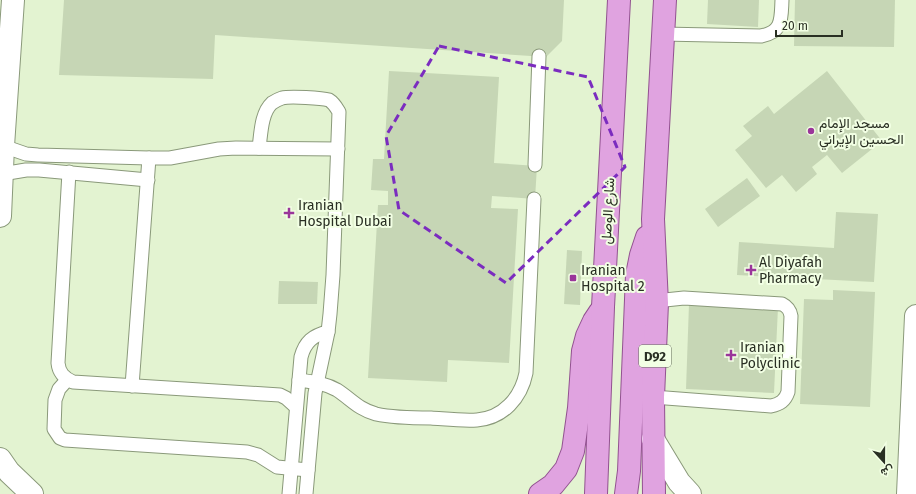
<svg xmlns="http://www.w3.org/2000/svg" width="916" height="494" font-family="'Fira Sans',Vazirmatn,sans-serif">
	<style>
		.building { fill: #c6d6b5 }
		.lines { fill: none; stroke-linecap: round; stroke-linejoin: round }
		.lane-casing { stroke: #8a997a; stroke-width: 15 }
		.street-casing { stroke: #8a997a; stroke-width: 24 }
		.primary-casing { stroke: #925290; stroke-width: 24 }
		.lane { stroke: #fff; stroke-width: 13 }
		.street { stroke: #fff; stroke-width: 22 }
		.primary { stroke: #e0a3e0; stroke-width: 22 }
		.marked { fill: none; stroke: #7b2cbf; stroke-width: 3; stroke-dasharray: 8 5; stroke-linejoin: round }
		.poi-dot { fill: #9a359a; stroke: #f2ffe4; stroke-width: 1.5 }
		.labels { text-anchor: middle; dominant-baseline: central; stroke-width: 4; stroke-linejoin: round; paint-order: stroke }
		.shield { fill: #f2ffe4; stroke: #656d5d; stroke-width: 1 }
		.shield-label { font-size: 13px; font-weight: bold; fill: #292f23 }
		.poi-label { font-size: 14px; fill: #292f23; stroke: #f2ffe4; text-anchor: start }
		.street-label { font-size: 14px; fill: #292f23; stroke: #f2ffe4 }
	</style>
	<rect width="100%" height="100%" fill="#e3f3d1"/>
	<g class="building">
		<polygon points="64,0 564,0 562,41 546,57 215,35 213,79 59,75"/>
		<polygon points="708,0 759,0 758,27 707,24"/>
		<polygon points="795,0 895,0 894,47 794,46"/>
		<polygon points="389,71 499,77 494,163 537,166 535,199 492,196 491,208 518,209 509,363 448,360 447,382 368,378 378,205 388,205 388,191 371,190 373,159 384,159"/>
		<polygon points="827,71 882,141 842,173 827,155 812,167 817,174 796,192 782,175 766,188 735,150 752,136 743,126 768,106 774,114"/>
		<polygon points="747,178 760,196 718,227 705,209"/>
		<polygon points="836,212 878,214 874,282 737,275 739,242 834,248"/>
		<polygon points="567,250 582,251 580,305 564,304"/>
		<polygon points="279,281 318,282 317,304 278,304"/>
		<polygon points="833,290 875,292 870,407 800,404 804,299 833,300"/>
		<polygon points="689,304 778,307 774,393 686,389"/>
	</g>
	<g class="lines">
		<defs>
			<g id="lane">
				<path d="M 662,34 L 761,36 C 783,32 781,19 782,0"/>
				<polyline points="0,145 26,154 38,155 149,158 170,158 219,149 236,148 338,149"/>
				<path d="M 259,148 C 261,134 261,113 272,103 C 275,101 279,99 282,98 C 290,96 322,98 329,100 C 334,103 336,107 339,112 L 333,275 L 330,314 L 328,332 L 315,393 L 306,494"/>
				<polyline points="535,165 539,56"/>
				<path d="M 69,172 L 58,363 C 59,373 64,378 73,382 L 280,395 L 286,398 L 296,407"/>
				<polyline points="2,174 26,170 39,170 148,180"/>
				<polyline points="67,380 59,389 55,400 54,429 60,438 65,440 247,452 258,455 277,467 308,470"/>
				<path d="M 299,380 C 312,382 325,383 337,390 C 351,399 358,409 376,414 C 394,418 413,418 431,418 C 446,419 462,421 477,420 C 503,418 521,398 526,373 L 534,199"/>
				<polyline points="132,386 149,158"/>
				<path d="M 653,397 L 771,406 C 780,404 785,401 788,392 L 791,316 C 790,310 788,307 782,304 L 684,298 L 665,300 L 657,303"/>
				<path d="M 289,494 L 301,357 C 305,342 313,335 328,332"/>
			</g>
			<g id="street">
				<polyline points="0,216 3,146 13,0"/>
				<polyline points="653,439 679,482 690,494"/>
				<polyline points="0,459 9,472 32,494"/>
				<polyline points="908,494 916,316"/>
			</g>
			<g id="primary">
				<polyline points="540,494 553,485 566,469 573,451 579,408 583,351 587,336 594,321 600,312"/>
				<polyline points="596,494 603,307 619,0"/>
				<polyline points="626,494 629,471 637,275 641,255 647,237"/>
				<polyline points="654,494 653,397 657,303 653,219 665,0"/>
			</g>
		</defs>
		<use href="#lane" class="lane-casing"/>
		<use href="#street" class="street-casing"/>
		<use href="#primary" class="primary-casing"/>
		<use href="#lane" class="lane"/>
		<use href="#street" class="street"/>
		<use href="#primary" class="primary"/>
	</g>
	<path class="marked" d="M 439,46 L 588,77 L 625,167 L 506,283 L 399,210 L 386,136 Z"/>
	<g class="poi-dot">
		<circle cx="811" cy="131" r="4"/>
		<path d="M287 207h4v4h4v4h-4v4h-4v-4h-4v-4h4z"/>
		<path d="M749 264h4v4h4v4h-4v4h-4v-4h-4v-4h4z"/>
		<rect x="569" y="274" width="8" height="8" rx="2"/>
		<path d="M729 349h4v4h4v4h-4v4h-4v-4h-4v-4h4z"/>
	</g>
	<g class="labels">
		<rect class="shield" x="639" y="345" width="32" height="22" rx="3"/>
		<g class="shield-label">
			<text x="655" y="356">D92</text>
		</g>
		<g class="poi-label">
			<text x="819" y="123">مسجد الإمام<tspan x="819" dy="16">الحسين الإيراني</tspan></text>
			<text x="298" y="205">Iranian<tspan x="298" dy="16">Hospital Dubai</tspan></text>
			<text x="759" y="262">Al Diyafah<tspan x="759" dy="16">Pharmacy</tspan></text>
			<text x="581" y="270">Iranian<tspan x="581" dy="16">Hospital 2</tspan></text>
			<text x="740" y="347">Iranian<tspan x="740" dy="16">Polyclinic</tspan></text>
		</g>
		<g class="street-label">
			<text transform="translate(608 211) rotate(-87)">شارع الوصل</text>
		</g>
	</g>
	<g transform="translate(884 462) rotate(159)" stroke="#f2ffe4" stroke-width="3" paint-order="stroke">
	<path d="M0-3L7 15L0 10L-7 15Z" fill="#292f23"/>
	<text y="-6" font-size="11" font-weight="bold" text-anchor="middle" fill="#292f23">ش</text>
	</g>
	<path d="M776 30v6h66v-6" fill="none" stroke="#292f23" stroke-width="2"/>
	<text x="782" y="30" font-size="12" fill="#292f23" stroke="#f2ffe4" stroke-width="3" paint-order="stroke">20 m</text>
</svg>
